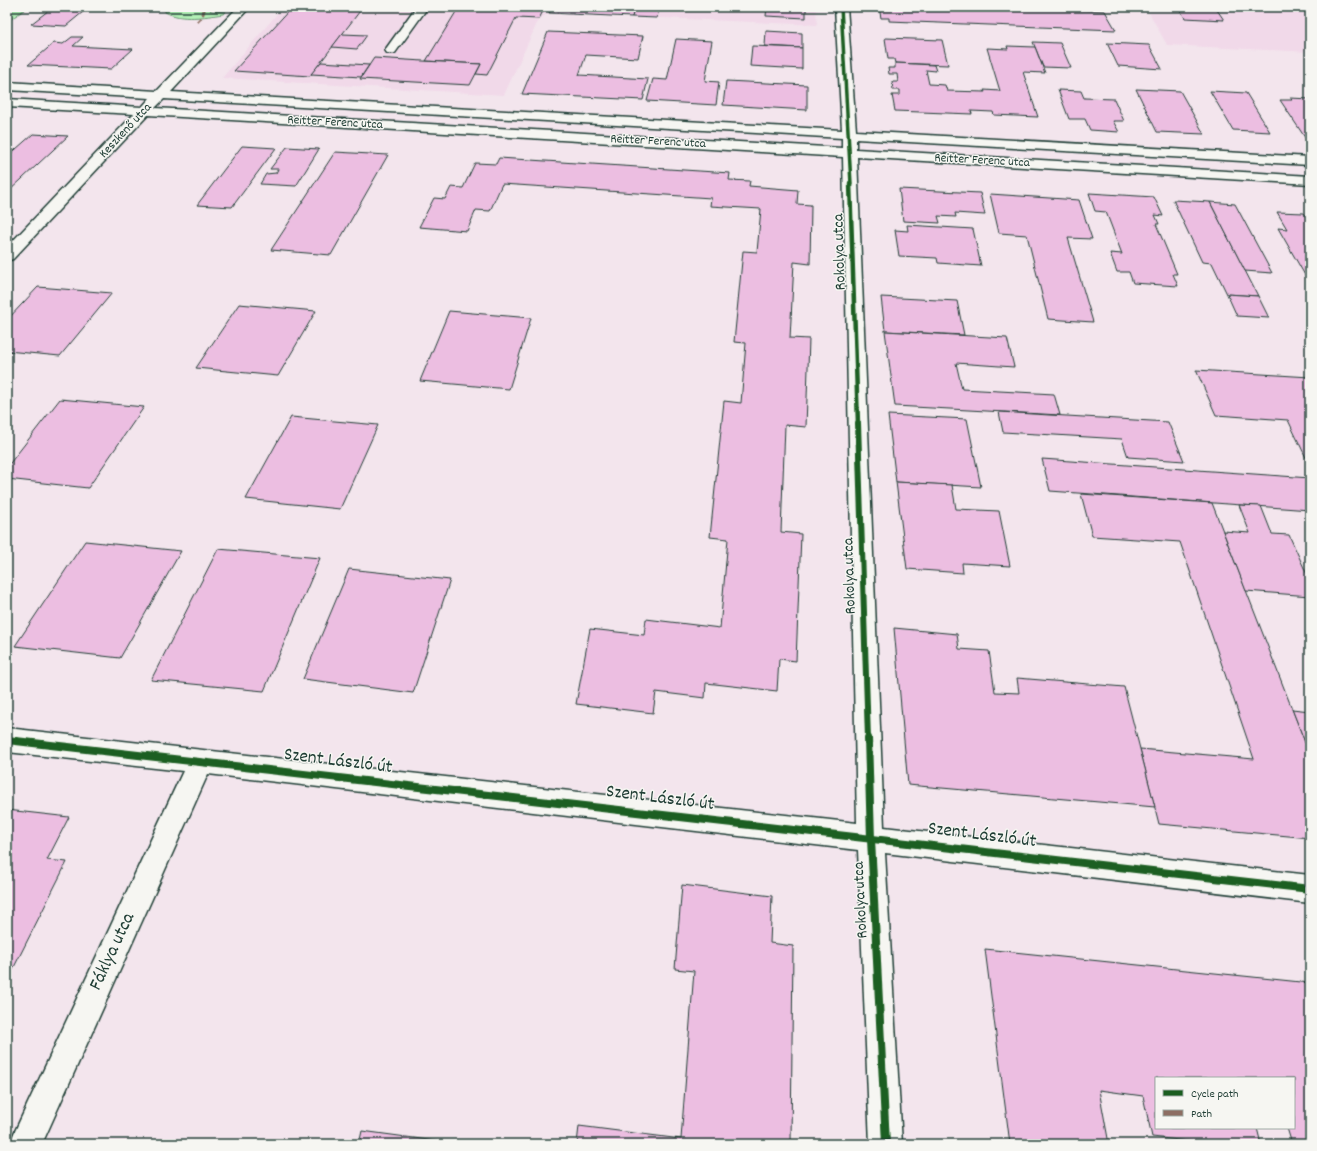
<svg xmlns="http://www.w3.org/2000/svg" width="1317" height="1151" font-family="Dekko,sans-serif">
	<style>
		.built { fill: #f1d9e9 }
		.green { fill: #b2efb5; stroke: #689674 }
		.building { fill: #ecbee1; stroke: #1f3d34 }
		.lines { fill: none; stroke-linecap: round; stroke-linejoin: round }
		.minor-casing { stroke: #1f3d34; stroke-width: 3 }
		.minor { fill: #f6f6f2; fill-rule: evenodd }
		.quiet { stroke: #8d6e63; stroke-width: 3; stroke-dasharray: 6 3; stroke-linecap: butt }
		.cycleway-far3-casing { stroke: #f6f6f2; stroke-width: 5 }
		.cycleway-far2-casing { stroke: #f6f6f2; stroke-width: 6 }
		.cycleway-far1-casing { stroke: #f6f6f2; stroke-width: 8 }
		.cycleway-casing { stroke: #f6f6f2; stroke-width: 10 }
		.cycleway-far3 { stroke: #1b5e20; stroke-width: 3.5 }
		.cycleway-far2 { stroke: #1b5e20; stroke-width: 4.5 }
		.cycleway-far1 { stroke: #1b5e20; stroke-width: 6 }
		.cycleway { stroke: #1b5e20; stroke-width: 8 }
		.labels { text-anchor: middle; dominant-baseline: central; stroke-width: 3; stroke-linejoin: round; paint-order: stroke }
		.far-street-label { font-size: 13px; fill: #1f3d34; stroke: #f6f6f2 }
		.street-label { font-size: 16px; fill: #1f3d34; stroke: #f6f6f2 }
		.near-street-label { font-size: 19px; fill: #1f3d34; stroke: #f6f6f2 }
	</style>
	<rect width="100%" height="100%" fill="#f3e5ed"/>
	<filter id="ink" filterUnits="userSpaceOnUse"><feTurbulence type="fractalNoise" baseFrequency=".025" numOctaves="2"/><feDisplacementMap in="SourceGraphic" scale="8" xChannelSelector="R" yChannelSelector="G"/><feConvolveMatrix kernelMatrix="1 2 1 2 8 2 1 2 1" color-interpolation-filters="sRGB"/></filter>
	<g filter="url(#ink)">
		<g class="built">
			<polygon points="283,7 816,7 817,25 549,13 539,19 504,95 222,78"/>
			<polygon points="1146,7 1310,7 1310,52 1167,45"/>
		</g>
		<g class="green">
			<polygon points="7,7 28,7 7,22"/>
			<path d="M 184,7 L 214,7 L 210,11 L 226,12 L 223,14 C 204,17 182,21 165,12 L 165,9 Z"/>
		</g>
		<g class="building">
			<polygon points="53,7 89,7 66,26 31,24"/>
			<polygon points="292,7 363,7 310,76 234,71"/>
			<polygon points="459,7 545,7 539,19 516,18 487,75 476,74 481,64 426,61"/>
			<polygon points="551,7 635,7 632,17 549,13"/>
			<polygon points="635,7 659,8 657,18 632,17"/>
			<polygon points="760,7 806,7 806,18 766,16 767,7"/>
			<polygon points="879,7 982,7 1105,11 1116,30 889,21 889,18 881,18"/>
			<polygon points="1178,7 1215,7 1224,20 1185,18"/>
			<polygon points="1222,7 1310,7 1310,11"/>
			<polygon points="766,31 802,33 802,48 765,46"/>
			<polygon points="548,32 643,36 638,58 586,55 579,75 648,79 643,100 522,94"/>
			<polygon points="342,34 367,35 357,49 332,47"/>
			<polygon points="72,37 83,37 73,46 133,49 111,69 28,65 54,43 63,44"/>
			<polygon points="885,38 942,40 948,65 895,63 894,59 888,59"/>
			<polygon points="676,39 712,41 705,81 719,82 716,105 647,101 653,79 667,80"/>
			<polygon points="1033,42 1060,43 1071,68 1043,67"/>
			<polygon points="1107,43 1149,45 1162,69 1118,66"/>
			<polygon points="752,46 802,48 802,69 750,66"/>
			<polygon points="1007,46 1035,47 1045,73 1023,72 1038,117 994,115 993,112 971,111 972,114 895,111 892,95 900,95 900,90 893,90 892,82 898,82 897,74 889,74 888,68 895,68 895,63 934,65 936,71 926,70 929,84 945,85 947,91 985,92 984,90 1000,91 987,48 1008,49"/>
			<polygon points="374,58 423,61 481,64 470,85 360,79"/>
			<polygon points="321,62 369,65 361,77 311,74"/>
			<polygon points="726,81 807,85 807,110 723,105"/>
			<polygon points="1136,89 1180,91 1204,134 1157,132"/>
			<polygon points="1058,90 1081,91 1084,98 1114,99 1124,121 1113,121 1119,132 1090,130 1085,119 1069,119"/>
			<polygon points="1210,91 1246,93 1270,132 1233,130"/>
			<polygon points="1290,98 1310,99 1310,140 1306,139 1280,100 1292,100"/>
			<polygon points="33,134 68,136 7,193 7,157"/>
			<polygon points="242,146 276,148 232,207 197,205"/>
			<polygon points="287,147 319,149 296,186 260,184 266,174 276,173 278,169 270,169"/>
			<polygon points="335,152 388,155 331,255 271,250"/>
			<polygon points="499,158 730,173 729,180 750,181 749,186 798,190 797,204 811,205 810,264 794,262 790,338 809,339 806,427 785,425 781,532 801,534 796,661 779,659 777,691 706,683 705,698 656,692 653,713 576,704 590,629 644,635 646,619 720,628 728,539 710,537 724,401 741,403 746,343 734,342 743,251 757,252 761,209 710,206 711,198 502,184 490,211 476,210 467,231 419,227 434,198 445,199 451,187 463,188 475,163 496,164"/>
			<polygon points="899,189 980,193 985,215 955,213 956,217 938,216 940,223 903,221"/>
			<polygon points="1089,193 1154,197 1163,216 1155,215 1159,224 1156,224 1177,274 1173,274 1178,286 1133,283 1129,272 1117,272 1110,253 1122,254 1106,212 1095,211"/>
			<polygon points="990,194 1079,200 1092,239 1068,238 1093,322 1048,319 1027,235 999,233"/>
			<polygon points="1173,200 1210,202 1258,296 1227,294 1212,263 1202,262"/>
			<polygon points="1210,202 1235,204 1272,273 1245,271"/>
			<polygon points="1277,212 1304,213 1307,217 1310,218 1310,284 1278,228 1287,229"/>
			<polygon points="907,225 973,229 981,266 938,263 937,258 899,256 895,230 908,231"/>
			<polygon points="38,287 112,293 60,356 7,351 7,320"/>
			<polygon points="1227,294 1258,296 1269,318 1237,316"/>
			<polygon points="881,297 957,301 964,335 885,331"/>
			<polygon points="239,304 316,311 278,376 196,368"/>
			<polygon points="449,311 531,318 509,389 420,381"/>
			<polygon points="885,331 1007,338 1014,367 956,363 962,389 1054,394 1060,415 895,406"/>
			<polygon points="1196,370 1310,377 1310,466 1288,420 1216,415"/>
			<polygon points="60,399 144,407 88,488 7,479 7,467"/>
			<polygon points="999,412 1168,422 1184,461 1128,457 1122,439 1003,432"/>
			<polygon points="888,415 967,419 981,487 896,482"/>
			<polygon points="291,417 378,425 340,509 246,499"/>
			<polygon points="1042,459 1310,478 1310,510 1050,491"/>
			<polygon points="896,482 952,485 956,509 999,511 1010,566 962,563 963,573 907,569"/>
			<polygon points="1081,494 1212,503 1310,755 1310,838 1159,824 1140,749 1254,759 1180,542 1092,536"/>
			<polygon points="1239,505 1261,506 1272,534 1289,535 1310,581 1310,596 1246,591 1223,531 1250,533"/>
			<polygon points="85,541 181,551 120,658 15,646"/>
			<polygon points="218,549 320,558 264,691 151,680"/>
			<polygon points="349,569 450,580 413,693 303,679"/>
			<polygon points="894,628 957,634 959,649 989,651 995,692 1019,693 1017,678 1124,687 1155,807 908,785"/>
			<polygon points="1292,709 1310,711 1310,755"/>
			<polygon points="7,810 69,817 47,860 67,862 7,981"/>
			<polygon points="682,885 772,896 770,943 793,946 791,1144 577,1144 579,1126 681,1139 694,971 675,969"/>
			<polygon points="985,949 1310,983 1310,1144 1292,1144 1287,1128 1294,1128 1294,1078 1156,1078 1156,1128 1257,1128 1261,1144 1215,1144 1152,1137 1143,1096 1099,1090 1109,1144 1010,1144"/>
			<polygon points="362,1131 458,1144 359,1144"/>
		</g>
		<g class="lines">
			<defs>
				<g id="minor">
					<path d="M 238,7 L 250,7 L 171,92 L 842,130 L 835,7 L 847,7 L 856,131 L 1310,157 L 1310,165 L 856,139 L 856,149 L 1310,176 L 1310,184 L 857,157 L 884,827 L 1310,875 L 1310,903 L 885,853 L 902,1144 L 870,1144 L 858,850 L 208,774 L 42,1144 L 9,1144 L 183,771 L 7,752 L 7,728 L 857,823 L 843,157 L 148,115 L 13,259 L 7,261 L 7,247 L 134,114 L 7,107 L 7,99 L 142,107 L 150,98 L 7,90 L 7,82 L 157,91 ZM 164,99 L 842,138 L 842,148 L 155,108 Z"/>
					<polygon points="416,7 428,7 395,53 387,53 385,50"/>
				</g>
			</defs>
			<use href="#minor" class="minor-casing"/>
			<use href="#minor" class="minor"/>
			<polyline class="quiet" points="197,22 202,17 205,7"/>
			<defs>
				<polyline id="cycleway-far3" points="841,7 851,184"/>
				<polyline id="cycleway-far2" points="850,183 858,424"/>
				<polyline id="cycleway-far1" points="858,423 868,739"/>
				<g id="cycleway">
					<polyline points="868,738 871,839 886,1144"/>
					<polyline points="7,740 1310,889"/>
				</g>
			</defs>
			<use href="#cycleway-far3" class="cycleway-far3-casing"/>
			<use href="#cycleway-far2" class="cycleway-far2-casing"/>
			<use href="#cycleway-far1" class="cycleway-far1-casing"/>
			<use href="#cycleway" class="cycleway-casing"/>
			<use href="#cycleway-far3" class="cycleway-far3"/>
			<use href="#cycleway-far2" class="cycleway-far2"/>
			<use href="#cycleway-far1" class="cycleway-far1"/>
			<use href="#cycleway" class="cycleway"/>
		</g>
	</g>
	<g class="labels">
		<g class="far-street-label">
			<text transform="translate(335 123) rotate(3)">Reitter Ferenc utca</text>
			<text transform="translate(126 131) rotate(-47)">Keszkenő utca</text>
			<text transform="translate(658 142) rotate(3)">Reitter Ferenc utca</text>
			<text transform="translate(982 161) rotate(3)">Reitter Ferenc utca</text>
		</g>
		<g class="street-label">
			<text transform="translate(840 252) rotate(-92)">Rokolya utca</text>
			<text transform="translate(850 576) rotate(-92)">Rokolya utca</text>
			<text transform="translate(861 900) rotate(-93)">Rokolya utca</text>
		</g>
		<g class="near-street-label">
			<text transform="translate(338 762) rotate(7)">Szent László út</text>
			<text transform="translate(660 799) rotate(7)">Szent László út</text>
			<text transform="translate(982 836) rotate(7)">Szent László út</text>
			<text transform="translate(113 952) rotate(-65)">Fáklya utca</text>
		</g>
	</g>
	<rect width="1317" height="1151" fill="none" stroke="#f6f6f2" stroke-width="24"/>
	<rect x="12" y="12" width="1293" height="1127" fill="none" stroke="#1f3d34" stroke-width="1.5" filter="url(#ink)"/>
	<rect x="1155" y="1077" width="140" height="52" fill="#f6f6f2" stroke="#a0aca6"/>
	<rect x="1163" y="1090" width="20" height="6" fill="#1b5e20" stroke="#a0aca6"/>
	<text x="1191" y="1097" font-size="12" fill="#1f3d34">Cycle path</text>
	<rect x="1163" y="1110" width="20" height="6" fill="#8d6e63" stroke="#a0aca6"/>
	<text x="1191" y="1117" font-size="12" fill="#1f3d34">Path</text>
</svg>
